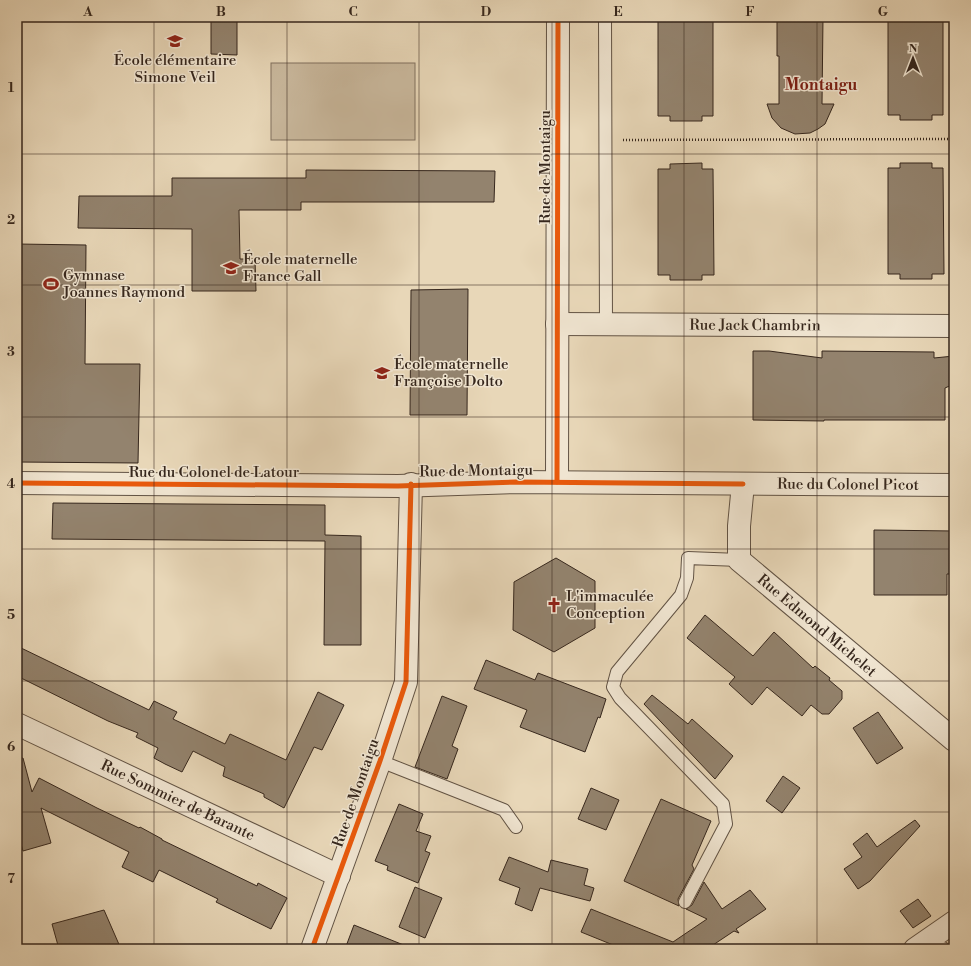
<svg xmlns="http://www.w3.org/2000/svg" width="971" height="966" font-family="'Libre Bodoni',serif">
	<style>
		.green { fill: #cab99e; stroke: #80705e }
		.building { fill: #93836e; stroke: #36271d }
		.lines { fill: none; stroke-linecap: round; stroke-linejoin: round }
		.service-casing { stroke: #625344; stroke-width: 14 }
		.minor-casing { stroke: #625344; stroke-width: 24 }
		.path { stroke: #36271d; stroke-width: 2.5; stroke-dasharray: 1 2; stroke-linecap: butt }
		.service { stroke: #f0e5d1; stroke-width: 12 }
		.minor { stroke: #f0e5d1; stroke-width: 22 }
		.cycleway-casing { stroke: #f0e5d1; stroke-width: 8 }
		.cycleway { stroke: #e8590c; stroke-width: 5 }
		.grid { fill: none; stroke: #36271d; stroke-width: 1; stroke-opacity: 0.55 }
		.labels { text-anchor: middle; dominant-baseline: central; stroke-width: 3; stroke-linejoin: round; paint-order: stroke }
		.poi-label { font-size: 15px; fill: #36271d; stroke: #f0e5d1; text-anchor: start }
		.street-label { font-size: 15px; fill: #36271d; stroke: #f0e5d1 }
		.neighbourhood-label { font-size: 16px; font-weight: bold; fill: #7a1f14; stroke: #f0e5d1 }
		.neatline { fill: none; stroke: #36271d; stroke-width: 1.5 }
		.grid-label { font-size: 13px; text-anchor: middle; font-weight: bold; fill: #36271d }
	</style>
	<rect width="100%" height="100%" fill="#e8d7b8"/>
	<filter id="stains"><feTurbulence type="fractalNoise" baseFrequency=".005" numOctaves="4"/><feColorMatrix values="0 0 0 0 .2 0 0 0 0 .09 0 0 0 0 .02 0 0 0 .5 -.17"/></filter>
	<radialGradient id="worn" r=".72"><stop offset=".6" stop-color="#630" stop-opacity="0"/><stop offset="1" stop-color="#630" stop-opacity=".3"/></radialGradient>
	<rect class="green" x="271" y="63" width="144" height="77"/>
	<g class="building">
		<polygon points="211,17 237,17 237,55 211,54"/>
		<polygon points="658,17 713,17 713,116 702,116 702,121 670,121 670,116 658,116"/>
		<polygon points="777,17 823,17 822,104 834,104 825,124 818,129 810,133 795,134 781,128 772,118 767,104 779,104 779,56 777,56"/>
		<polygon points="888,17 943,17 943,115 932,115 932,120 900,120 900,115 888,115"/>
		<polygon points="702,163 702,169 713,169 714,275 702,275 702,280 670,280 670,275 658,275 658,169 670,169 670,164"/>
		<polygon points="900,163 932,163 932,168 943,168 944,274 932,274 932,279 900,279 900,274 888,274 888,168 900,168"/>
		<polygon points="306,170 495,171 494,202 301,202 301,210 239,210 240,259 255,259 256,291 192,291 192,229 78,228 79,196 172,196 172,178 306,178"/>
		<polygon points="17,244 86,245 85,364 140,364 138,463 17,462"/>
		<polygon points="468,289 467,415 410,415 411,290"/>
		<polygon points="753,351 769,351 822,358 822,351 934,352 934,358 954,356 954,384 945,388 945,420 824,420 824,421 753,420"/>
		<polygon points="53,503 325,505 325,535 361,536 361,645 324,645 325,541 52,539"/>
		<polygon points="874,530 954,531 954,574 947,574 947,595 874,595"/>
		<polygon points="556,558 595,581 595,628 554,652 513,630 514,582"/>
		<polygon points="705,615 753,656 774,632 813,668 815,666 830,678 829,680 842,691 842,699 829,714 822,714 811,705 802,716 767,687 752,705 729,684 735,677 687,638"/>
		<polygon points="17,646 149,710 154,701 177,712 173,719 225,744 230,734 286,760 318,692 344,705 322,750 314,747 284,808 264,797 264,794 223,776 225,767 193,751 182,772 165,764 154,758 158,748 136,737 138,733 108,721 17,676"/>
		<polygon points="486,660 535,680 538,673 606,699 600,718 598,717 585,752 520,727 527,710 474,689"/>
		<polygon points="652,695 688,724 692,719 733,756 715,779 644,704"/>
		<polygon points="442,696 467,706 452,746 458,749 447,779 415,767"/>
		<polygon points="878,712 903,748 877,764 853,728"/>
		<polygon points="23,758 32,792 39,778 97,808 139,828 140,827 162,839 162,840 257,886 258,883 287,898 271,929 216,902 218,899 159,870 153,882 122,867 129,852 41,808 51,843 23,851 17,830 17,759"/>
		<polygon points="783,776 800,788 782,813 766,801"/>
		<polygon points="591,788 619,800 606,830 578,819"/>
		<polygon points="661,799 711,821 692,865 694,869 678,899 679,906 624,881"/>
		<polygon points="399,804 423,814 416,831 431,836 425,851 430,853 418,883 387,870 388,866 375,861"/>
		<polygon points="915,820 920,826 870,881 858,889 844,869 862,857 853,844 867,833 877,847"/>
		<polygon points="509,857 548,872 551,860 588,869 584,885 594,888 590,901 540,888 532,911 515,904 520,888 499,880"/>
		<polygon points="704,882 722,909 750,890 766,909 736,929 739,933 734,931 707,949 623,949 581,932 591,909 673,942 707,919 686,909 692,905"/>
		<polygon points="415,887 442,898 425,938 399,927"/>
		<polygon points="918,899 931,916 913,928 900,911"/>
		<polygon points="104,910 121,949 59,949 52,924"/>
		<polygon points="354,925 411,948 411,949 345,949"/>
	</g>
	<g class="lines">
		<defs>
			<g id="service">
				<polyline points="605,17 606,324"/>
				<polyline points="380,761 504,810 516,827"/>
				<polyline points="685,902 726,824 723,804 620,698 613,687 617,672 681,595 687,578 688,558 739,560"/>
				<polyline points="943,948 943,949"/>
			</g>
			<g id="minor">
				<path id="s1" d="M 557,324 L 954,326"/>
				<polyline points="557,482 558,17"/>
				<path id="s2" d="M 17,483 L 398,486 L 516,482 L 954,485"/>
				<path id="s3" d="M 743,484 L 739,526 L 739,560 L 954,740"/>
				<path id="s4" d="M 17,724 L 339,876"/>
				<polyline points="312,949 380,761 406,682 411,484"/>
				<polyline points="915,949 954,922"/>
			</g>
		</defs>
		<use href="#service" class="service-casing"/>
		<use href="#minor" class="minor-casing"/>
		<polyline class="path" points="623,140 954,139"/>
		<use href="#service" class="service"/>
		<use href="#minor" class="minor"/>
		<defs>
			<g id="cycleway">
				<polyline points="557,482 558,17"/>
				<polyline points="17,483 398,486 516,482 743,484"/>
				<polyline points="312,949 380,761 406,682 411,484"/>
			</g>
		</defs>
		<use href="#cycleway" class="cycleway-casing"/>
		<use href="#cycleway" class="cycleway"/>
	</g>
	<path class="grid" d="M 154,17 L 154,949M 287,17 L 287,949M 419,17 L 419,949M 552,17 L 552,949M 684,17 L 684,949M 817,17 L 817,949M 17,154 L 954,154M 17,285 L 954,285M 17,417 L 954,417M 17,549 L 954,549M 17,681 L 954,681M 17,812 L 954,812"/>
	<defs>
		<symbol id="school-bare" viewBox="-9 -9 18 18"><path d="M0-5L7-2L0 1L-7-2ZM-4 1L0 2.5L4 1V4Q0 6-4 4Z" fill="#8f2418" stroke="#f0e5d1" stroke-width="2.5" paint-order="stroke"/></symbol>
		<symbol id="stadium-bare" viewBox="-9 -9 18 18"><path d="M0-5a6.5 5 0 1 0 0 10a6.5 5 0 1 0 0-10ZM-3.5-1.8h7v3.6h-7Z" fill="#8f2418" stroke="#f0e5d1" stroke-width="2.5" paint-order="stroke"/></symbol>
		<symbol id="church-bare" viewBox="-9 -9 18 18"><path d="M-1.2-6h2.4v3.5h3.3v2.4h-3.3V6h-2.4V-.1h-3.3v-2.4h3.3Z" fill="#8f2418" stroke="#f0e5d1" stroke-width="2.5" paint-order="stroke"/></symbol>
	</defs>
	<g fill-rule="evenodd">
		<use href="#school-bare" x="164" y="30" width="22" height="22"/>
		<use href="#school-bare" x="220" y="257" width="22" height="22"/>
		<use href="#stadium-bare" x="40" y="273" width="22" height="22"/>
		<use href="#school-bare" x="371" y="362" width="22" height="22"/>
		<use href="#church-bare" x="543" y="594" width="22" height="22"/>
	</g>
	<g class="labels">
		<g class="poi-label">
			<text x="175" y="60" text-anchor="middle">École élémentaire<tspan x="175" dy="17">Simone Veil</tspan></text>
			<text x="243" y="259">École maternelle<tspan x="243" dy="17">France Gall</tspan></text>
			<text x="63" y="275">Gymnase<tspan x="63" dy="17">Joannes Raymond</tspan></text>
			<text x="394" y="364">École maternelle<tspan x="394" dy="17">Françoise Dolto</tspan></text>
			<text x="566" y="596">L'immaculée<tspan x="566" dy="17">Conception</tspan></text>
		</g>
		<g class="street-label">
			<text transform="translate(545 167) rotate(-90)">Rue de Montaigu</text>
			<text stroke="none"><textPath href="#s1" startOffset="198">Rue Jack Chambrin</textPath></text>
			<text transform="translate(476 471) rotate(-1)">Rue de Montaigu</text>
			<text x="214" y="472">Rue du Colonel de Latour</text>
			<text stroke="none"><textPath href="#s2" startOffset="831">Rue du Colonel Picot</textPath></text>
			<text stroke="none"><textPath href="#s3" startOffset="178">Rue Edmond Michelet</textPath></text>
			<text transform="translate(356 793) rotate(-71)">Rue de Montaigu</text>
			<text stroke="none"><textPath href="#s4" startOffset="178">Rue Sommier de Barante</textPath></text>
		</g>
		<g class="neighbourhood-label">
			<text x="821" y="85">Montaigu</text>
		</g>
	</g>
	<rect width="971" height="966" fill="none" stroke="#e8d7b8" stroke-width="44"/>
	<g transform="translate(913 58)" stroke="#f0e5d1" stroke-width="3" paint-order="stroke">
	<path d="M0-3L7 15L0 10L-7 15Z" fill="#36271d"/>
	<text y="-6" font-size="11" font-weight="bold" text-anchor="middle" fill="#36271d">N</text>
	</g>
	<rect x="22" y="22" width="927" height="922" class="neatline"/>
	<g class="grid-label">
		<text x="88" y="16">A</text>
		<text x="221" y="16">B</text>
		<text x="353" y="16">C</text>
		<text x="486" y="16">D</text>
		<text x="618" y="16">E</text>
		<text x="750" y="16">F</text>
		<text x="883" y="16">G</text>
		<text x="11" y="92">1</text>
		<text x="11" y="224">2</text>
		<text x="11" y="356">3</text>
		<text x="11" y="488">4</text>
		<text x="11" y="619">5</text>
		<text x="11" y="751">6</text>
		<text x="11" y="883">7</text>
	</g>
	<rect width="100%" height="100%" filter="url(#stains)"/>
	<rect width="100%" height="100%" fill="url(#worn)"/>
</svg>
